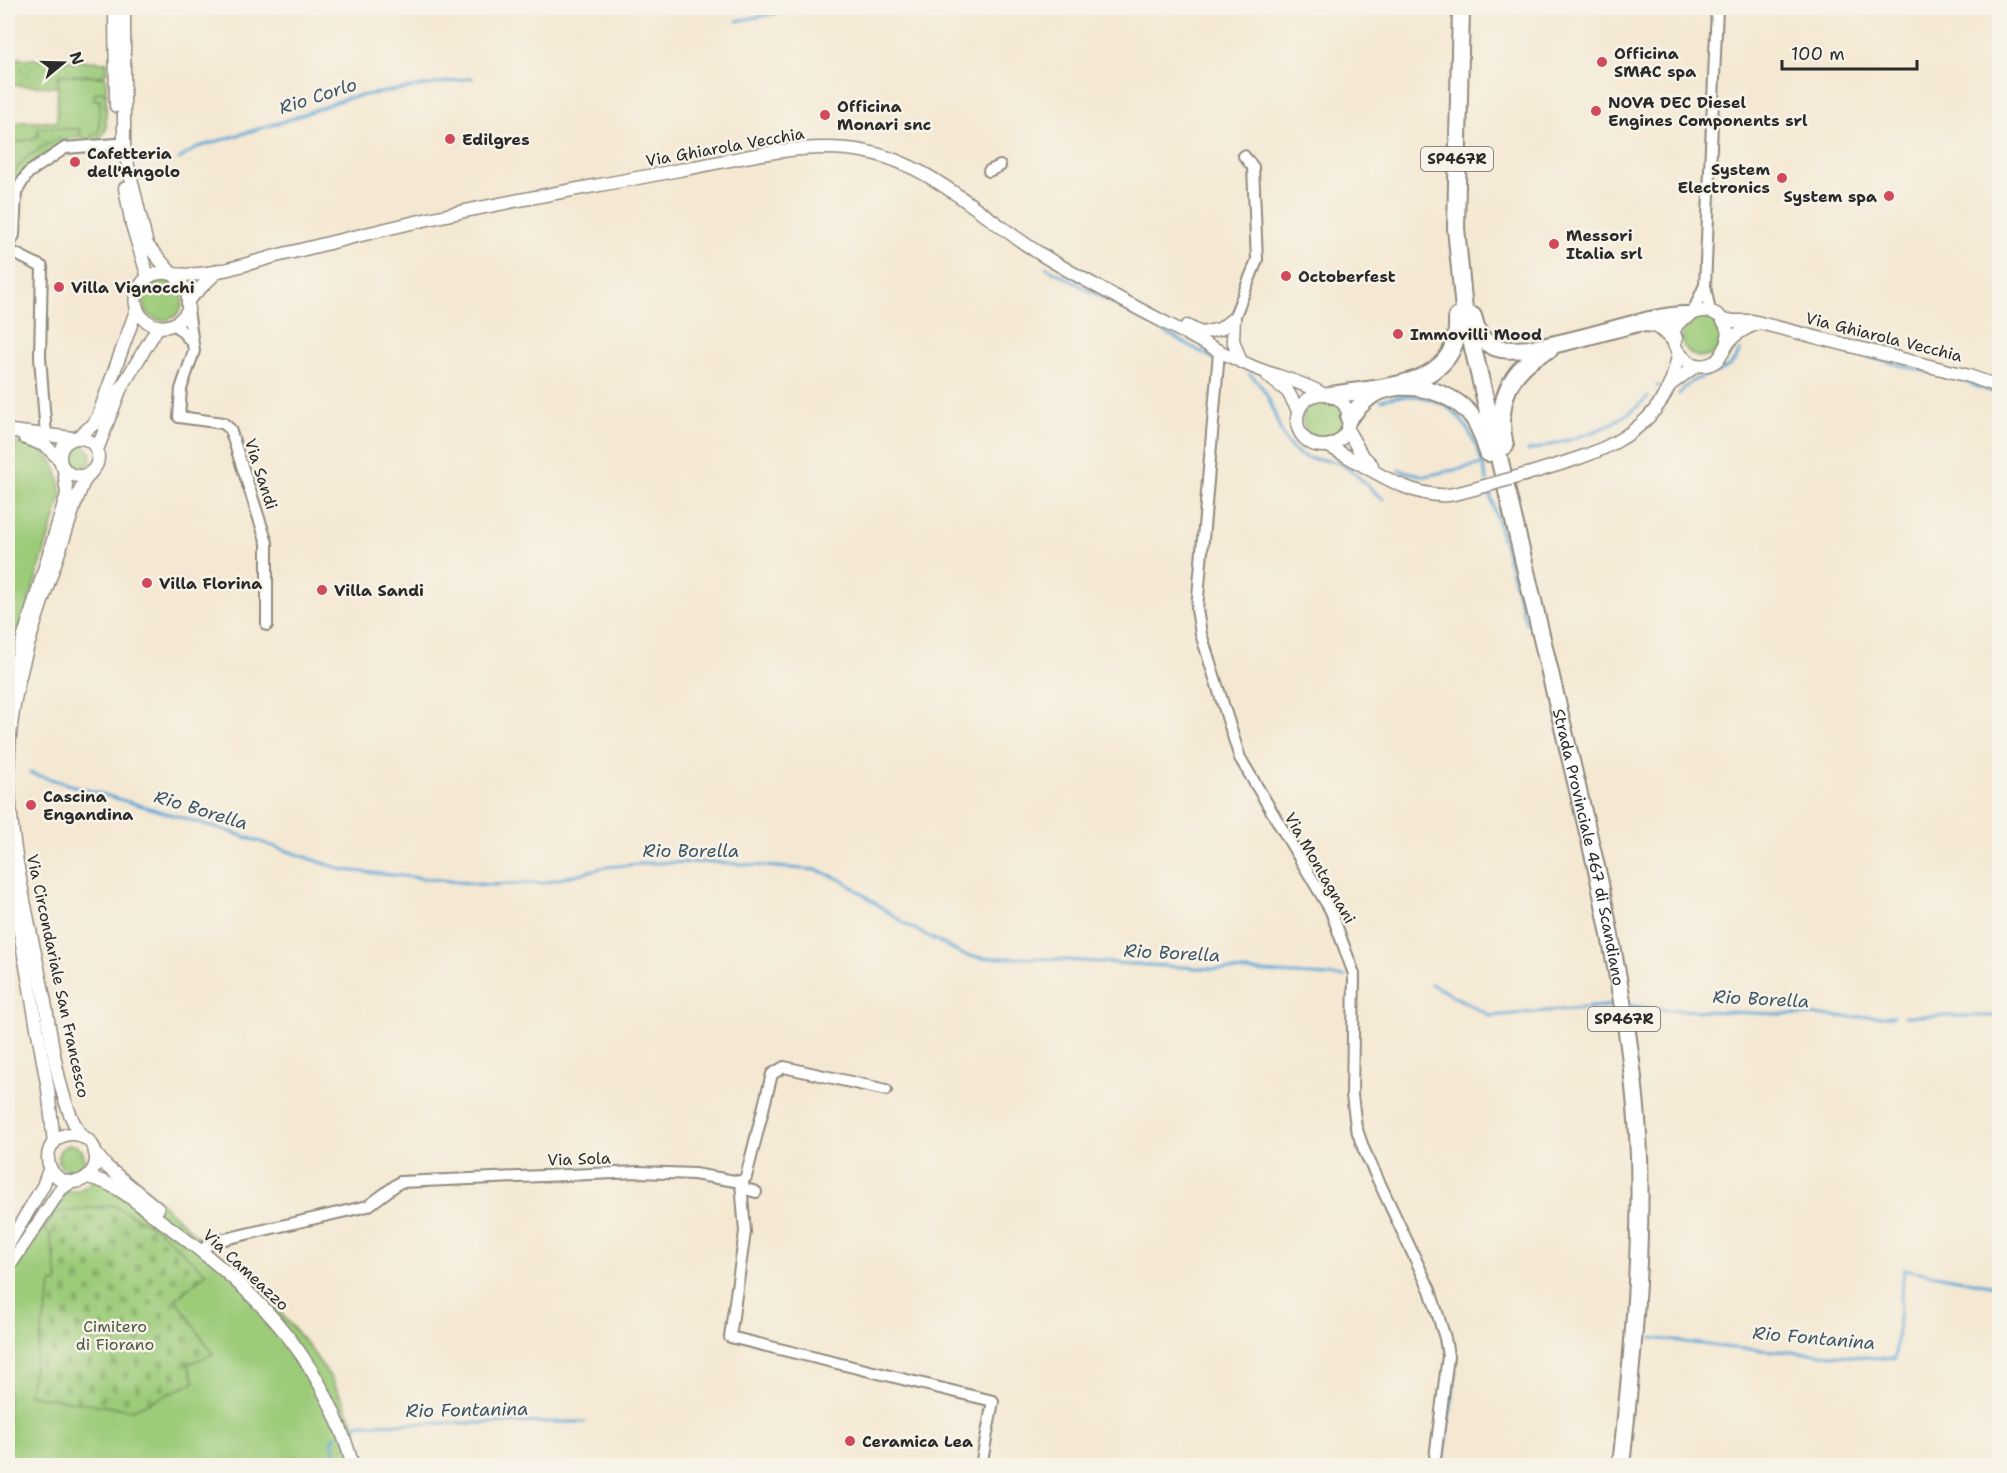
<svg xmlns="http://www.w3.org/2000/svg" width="2007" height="1473" font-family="'Shantell Sans',sans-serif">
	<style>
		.green { fill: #9ccb79; stroke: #647b52; stroke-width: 1.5 }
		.cemetery { fill: url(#cemetery-stones); stroke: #647b52; stroke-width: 1.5 }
		.garden { fill: url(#garden-dots); stroke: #647b52; stroke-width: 1.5 }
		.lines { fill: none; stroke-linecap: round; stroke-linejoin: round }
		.stream { stroke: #61a7d7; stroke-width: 3 }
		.minor-casing { stroke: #908a7e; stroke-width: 14 }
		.tertiary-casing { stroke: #908a7e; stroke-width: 15 }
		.trunk-casing { stroke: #908a7e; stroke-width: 20 }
		.minor { stroke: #fff; stroke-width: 10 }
		.tertiary { stroke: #fff; stroke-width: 12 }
		.trunk { stroke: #fff; stroke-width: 16 }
		.tertiary-bridge-casing { stroke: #908a7e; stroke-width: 15; stroke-linecap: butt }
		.tertiary-bridge { stroke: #fff; stroke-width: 12 }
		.poi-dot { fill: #d1495b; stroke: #f7f3e8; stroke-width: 2 }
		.labels { text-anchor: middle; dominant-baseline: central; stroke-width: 5; stroke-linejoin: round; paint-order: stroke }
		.shield { fill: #f7f3e8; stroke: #686764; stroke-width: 1.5 }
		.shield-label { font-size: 15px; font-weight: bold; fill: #2b2b2b }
		.poi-label { font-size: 16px; font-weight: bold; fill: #2b2b2b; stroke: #f7f3e8; text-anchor: start }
		.street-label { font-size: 16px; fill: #2b2b2b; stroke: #f7f3e8 }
		.park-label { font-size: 16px; fill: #4d5b42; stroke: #f7f3e8 }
		.water-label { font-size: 18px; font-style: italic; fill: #3e5667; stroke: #f7f3e8 }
	</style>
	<defs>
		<pattern id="cemetery-stones" width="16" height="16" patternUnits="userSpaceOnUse" patternTransform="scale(1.5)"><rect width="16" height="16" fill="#9ccb79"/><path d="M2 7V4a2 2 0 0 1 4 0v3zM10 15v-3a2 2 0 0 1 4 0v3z" fill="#87ae69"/></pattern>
		<pattern id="garden-dots" width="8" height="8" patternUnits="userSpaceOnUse" patternTransform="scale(1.5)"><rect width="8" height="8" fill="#9ccb79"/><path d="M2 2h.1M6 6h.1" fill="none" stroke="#87ae69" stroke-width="1.8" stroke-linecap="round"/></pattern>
	</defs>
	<rect width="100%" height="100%" fill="#f7f3e8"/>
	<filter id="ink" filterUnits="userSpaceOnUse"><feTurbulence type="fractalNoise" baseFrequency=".0167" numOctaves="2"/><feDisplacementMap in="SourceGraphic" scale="12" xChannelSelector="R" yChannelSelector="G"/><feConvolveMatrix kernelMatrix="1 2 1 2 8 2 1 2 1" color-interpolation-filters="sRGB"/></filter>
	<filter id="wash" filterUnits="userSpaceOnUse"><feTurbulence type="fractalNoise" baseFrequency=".008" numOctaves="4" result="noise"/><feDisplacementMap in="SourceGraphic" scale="24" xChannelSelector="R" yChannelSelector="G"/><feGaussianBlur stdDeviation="1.35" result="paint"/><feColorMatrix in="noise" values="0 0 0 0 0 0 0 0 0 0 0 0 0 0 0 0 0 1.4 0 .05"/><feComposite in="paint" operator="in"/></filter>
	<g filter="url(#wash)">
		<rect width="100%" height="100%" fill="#f4e8d2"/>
		<g class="green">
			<polygon points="58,75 106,77 106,130 100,139 70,138 32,163 13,185 10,212 8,212 8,122 57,122"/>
			<circle cx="163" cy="300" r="20"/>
			<circle cx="1702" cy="337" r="20"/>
			<circle cx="1323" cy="419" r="20"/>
			<path d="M 25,442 C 52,450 58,468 62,494 L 8,670 L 8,444 Z"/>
			<circle cx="79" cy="457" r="12"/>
			<circle cx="71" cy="1158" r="13"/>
			<polygon points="114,1163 127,1172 198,1237 255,1282 309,1347 331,1378 356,1427 351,1457 353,1465 8,1466 8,1278 65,1193 82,1189"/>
		</g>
		<polygon class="cemetery" points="112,1205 156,1228 206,1273 176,1299 213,1354 188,1364 195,1382 132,1410 28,1395 52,1282 57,1283 58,1279 50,1238 51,1235 44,1230 55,1213"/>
		<g class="garden">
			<polygon points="8,58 107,62 107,72 102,76 58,75 58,87 8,85"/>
			<polygon points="96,92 106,92 106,130 100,139 92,139 93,133 99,133 100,100 93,100"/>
			<polygon points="38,128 80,129 80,138 71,138 62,143 59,137 27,157 10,176 8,175 8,145 38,137"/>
		</g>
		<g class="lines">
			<g class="stream">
				<polyline points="737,21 800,8"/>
				<polyline points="179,159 198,147 285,121 347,98 472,78"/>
				<polyline points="1046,267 1214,359"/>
				<polyline points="1852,353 1960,380 2000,395"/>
				<path d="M 1249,374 C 1279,397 1272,433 1296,452 C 1309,463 1326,457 1340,464 C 1357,472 1368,488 1383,499"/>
				<polyline points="1657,386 1659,386"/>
				<path d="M 1679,394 C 1683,390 1687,384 1693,381 C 1712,371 1731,374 1740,350"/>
				<path d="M 1381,400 C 1447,383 1474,423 1487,481"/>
				<path d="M 1528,451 C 1575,438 1612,432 1648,397"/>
				<polyline points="1399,470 1425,476 1483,464"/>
				<polyline points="1488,487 1526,623"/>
				<polyline points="30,773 231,832 344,870 487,885 543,883 606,867 650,863 712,862 817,870 842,880 907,925 964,955 983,958 1032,958 1345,977"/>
				<polyline points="1431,984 1491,1016 1617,1005"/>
				<polyline points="1628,1005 1655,1009 1850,1017 1893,1016"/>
				<polyline points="1905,1016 2000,1016"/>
				<polyline points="1652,1338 1732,1348 1895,1359 1904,1269 2000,1287"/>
				<polyline points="350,1429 358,1424 585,1422"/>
				<polyline points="336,1436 332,1439 338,1466"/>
				<polyline points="1443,1466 1456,1371"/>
			</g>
		</g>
	</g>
	<g filter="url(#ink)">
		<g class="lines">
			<defs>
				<g id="minor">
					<polyline points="989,171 1000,166"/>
					<polyline points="8,247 14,235 16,192 28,173 65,148 117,144"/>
					<polyline points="8,250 42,267 40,357 46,435"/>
					<polyline points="188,310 194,351 181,389 179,417 223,423 230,429 267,543 267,625"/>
					<polyline points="1693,312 1704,287"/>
					<polyline points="1710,312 1705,286 1717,8"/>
					<polyline points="1234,318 1257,260 1253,167 1244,156"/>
					<polyline points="175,324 192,342"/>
					<polyline points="1219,352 1197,609 1201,634 1240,758 1331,911 1354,974 1352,1095 1356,1127 1364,1150 1430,1290 1445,1338 1448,1356 1434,1466"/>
					<polyline points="756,1192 746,1189 741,1182 745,1232 730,1337 993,1401 981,1466"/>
					<polyline points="202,1250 212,1242 368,1206 400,1182 639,1172 694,1174 741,1182 746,1177 772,1074 784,1067 886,1090"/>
				</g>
				<g id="tertiary">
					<polyline points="115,8 116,106"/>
					<polyline points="124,8 124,149 147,245 172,274"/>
					<polyline points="125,188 132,225 148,277"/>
					<path d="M 175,276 L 188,292 L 188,310 C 165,349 117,311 143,282 C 149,275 158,272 167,273 C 204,280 245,264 280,255 C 342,240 403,224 465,211 C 536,196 608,184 679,170 C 734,160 791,144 847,149 C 924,155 979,216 1042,255 C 1088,283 1137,308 1185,333 C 1209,346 1233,359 1258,369 C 1279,377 1302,382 1321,393"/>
					<polyline points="190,298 219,270"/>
					<polyline points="1234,318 1233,340 1241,362"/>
					<polyline points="1723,321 1752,321 1969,376 2000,387"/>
					<polyline points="1187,326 1201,333 1220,329 1234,318"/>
					<path d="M 1728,343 C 1731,283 1646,320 1682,356 C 1688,363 1697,367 1707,365 C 1720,362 1722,353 1728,343 C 1734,334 1749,326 1759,323"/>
					<polyline points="1268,376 1288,392 1298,410"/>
					<polyline points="1670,385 1697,365"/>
					<circle cx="1323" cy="420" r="26"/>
					<polyline points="1347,429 1361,454 1372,465"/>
					<polyline points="8,434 11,431 73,438"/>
					<polyline points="78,437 94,424 98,416 137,308"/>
					<circle cx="79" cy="457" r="19"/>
					<polyline points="25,438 46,446 60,460"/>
					<path d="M 1328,446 C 1364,464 1408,498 1448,495 C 1461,493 1473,489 1485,486"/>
					<polyline points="97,450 120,390 158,327"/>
					<path d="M 1524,475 C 1580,458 1645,444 1670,384 C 1674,375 1676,363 1679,353"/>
					<polyline points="8,689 67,494 64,469"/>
					<polyline points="8,866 48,1089 54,1143"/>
					<circle cx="72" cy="1158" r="24"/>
					<path d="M 82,1137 C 58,1102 52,1039 44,997 C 28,916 5,833 9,750 C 13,665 50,584 75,504 L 83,483 L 91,472"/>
					<polyline points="95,1153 106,1166 158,1209"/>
					<path d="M 87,1177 C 114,1182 132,1199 153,1215 C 248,1284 320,1348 353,1466"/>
					<polyline points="8,1245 43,1186 50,1167"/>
					<polyline points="8,1268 61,1189 71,1182"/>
				</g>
				<g id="trunk">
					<path id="s1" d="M 1461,8 L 1456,228 L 1464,310 L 1599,879 C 1617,970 1636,1063 1639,1157 C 1642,1260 1632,1363 1621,1466"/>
					<path d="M 1473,316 C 1476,328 1480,340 1492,346 C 1528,364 1640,314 1687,315"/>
					<polyline points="1642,323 1657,324 1674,338"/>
					<path d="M 1332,395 C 1384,386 1462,388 1457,317"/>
					<path d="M 1349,418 C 1357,409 1365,398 1376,393 C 1406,379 1449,390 1471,415 C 1479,424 1484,440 1488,453"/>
					<path d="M 1505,446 C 1495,403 1509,367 1550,349"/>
				</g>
			</defs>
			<use href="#minor" class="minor-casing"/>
			<use href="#tertiary" class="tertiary-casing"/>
			<use href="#trunk" class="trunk-casing"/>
			<use href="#minor" class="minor"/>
			<use href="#tertiary" class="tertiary"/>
			<use href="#trunk" class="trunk"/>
			<defs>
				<polyline id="tertiary-bridge" points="1485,486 1524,475"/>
			</defs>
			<use href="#tertiary-bridge" class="tertiary-bridge-casing"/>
			<use href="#tertiary-bridge" class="tertiary-bridge"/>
		</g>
	</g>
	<g class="poi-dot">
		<circle cx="1602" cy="62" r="6"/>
		<circle cx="1596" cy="111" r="6"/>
		<circle cx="825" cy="115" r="6"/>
		<circle cx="450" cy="139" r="6"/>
		<circle cx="75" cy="162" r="6"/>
		<circle cx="1782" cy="178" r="6"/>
		<circle cx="1889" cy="196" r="6"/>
		<circle cx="1554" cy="244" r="6"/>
		<circle cx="1286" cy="276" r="6"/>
		<circle cx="59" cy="287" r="6"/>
		<circle cx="1398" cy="334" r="6"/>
		<circle cx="147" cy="583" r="6"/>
		<circle cx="322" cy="590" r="6"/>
		<circle cx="31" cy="805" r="6"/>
		<circle cx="850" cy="1441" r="6"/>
	</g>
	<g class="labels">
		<g class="shield">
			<rect x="1421" y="147" width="72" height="24" rx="4.5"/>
			<rect x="1588" y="1007" width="72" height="24" rx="4.5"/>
		</g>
		<g class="shield-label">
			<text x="1457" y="159">SP467R</text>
			<text x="1624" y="1019">SP467R</text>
		</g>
		<g class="poi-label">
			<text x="1614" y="53">Officina<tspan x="1614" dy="18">SMAC spa</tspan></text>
			<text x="1608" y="102">NOVA DEC Diesel<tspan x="1608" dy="18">Engines Components srl</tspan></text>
			<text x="837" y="106">Officina<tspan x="837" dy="18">Monari snc</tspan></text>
			<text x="462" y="139">Edilgres</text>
			<text x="87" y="153">Cafetteria<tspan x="87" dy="18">dell'Angolo</tspan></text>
			<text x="1770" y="169" text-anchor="end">System<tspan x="1770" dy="18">Electronics</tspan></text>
			<text x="1877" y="196" text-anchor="end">System spa</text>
			<text x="1566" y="235">Messori<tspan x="1566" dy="18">Italia srl</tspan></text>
			<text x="1298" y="276">Octoberfest</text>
			<text x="71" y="287">Villa Vignocchi</text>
			<text x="1410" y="334">Immovilli Mood</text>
			<text x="159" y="583">Villa Florina</text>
			<text x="334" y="590">Villa Sandi</text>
			<text x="43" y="796">Cascina<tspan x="43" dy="18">Engandina</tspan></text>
			<text x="862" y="1441">Ceramica Lea</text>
		</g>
		<g class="street-label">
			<text transform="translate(725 147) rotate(-10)">Via Ghiarola Vecchia</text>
			<text transform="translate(1884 337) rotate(14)">Via Ghiarola Vecchia</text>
			<text transform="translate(261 474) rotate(72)">Via Sandi</text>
			<text stroke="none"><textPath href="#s1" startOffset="854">Strada Provinciale 467 di Scandiano</textPath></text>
			<text transform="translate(1320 868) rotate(60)">Via Montagnani</text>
			<text transform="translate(58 976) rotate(78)">Via Circondariale San Francesco</text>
			<text transform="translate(579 1159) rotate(-2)">Via Sola</text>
			<text transform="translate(246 1270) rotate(43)">Via Cameazzo</text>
		</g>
		<g class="park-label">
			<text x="115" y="1326">Cimitero<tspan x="115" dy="18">di Fiorano</tspan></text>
		</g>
		<g class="water-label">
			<text transform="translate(318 96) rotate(-18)">Rio Corlo</text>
			<text transform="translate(201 810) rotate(17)">Rio Borella</text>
			<text x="691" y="851">Rio Borella</text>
			<text transform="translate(1172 953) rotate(3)">Rio Borella</text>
			<text transform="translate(1761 999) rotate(3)">Rio Borella</text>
			<text transform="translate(1814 1338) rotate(5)">Rio Fontanina</text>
			<text transform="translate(467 1410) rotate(-1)">Rio Fontanina</text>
		</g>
	</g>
	<rect width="2007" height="1473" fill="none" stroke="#f7f3e8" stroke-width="30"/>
	<g transform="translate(63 63) rotate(71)" stroke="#f7f3e8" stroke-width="4.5" paint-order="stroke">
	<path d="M0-4.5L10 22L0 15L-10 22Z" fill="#2b2b2b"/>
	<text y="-9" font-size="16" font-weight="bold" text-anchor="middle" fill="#2b2b2b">N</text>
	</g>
	<path d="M1782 60v9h135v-9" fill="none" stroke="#2b2b2b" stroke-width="3"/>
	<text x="1791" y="60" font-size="18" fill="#2b2b2b" stroke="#f7f3e8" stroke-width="4.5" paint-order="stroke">100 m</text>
</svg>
